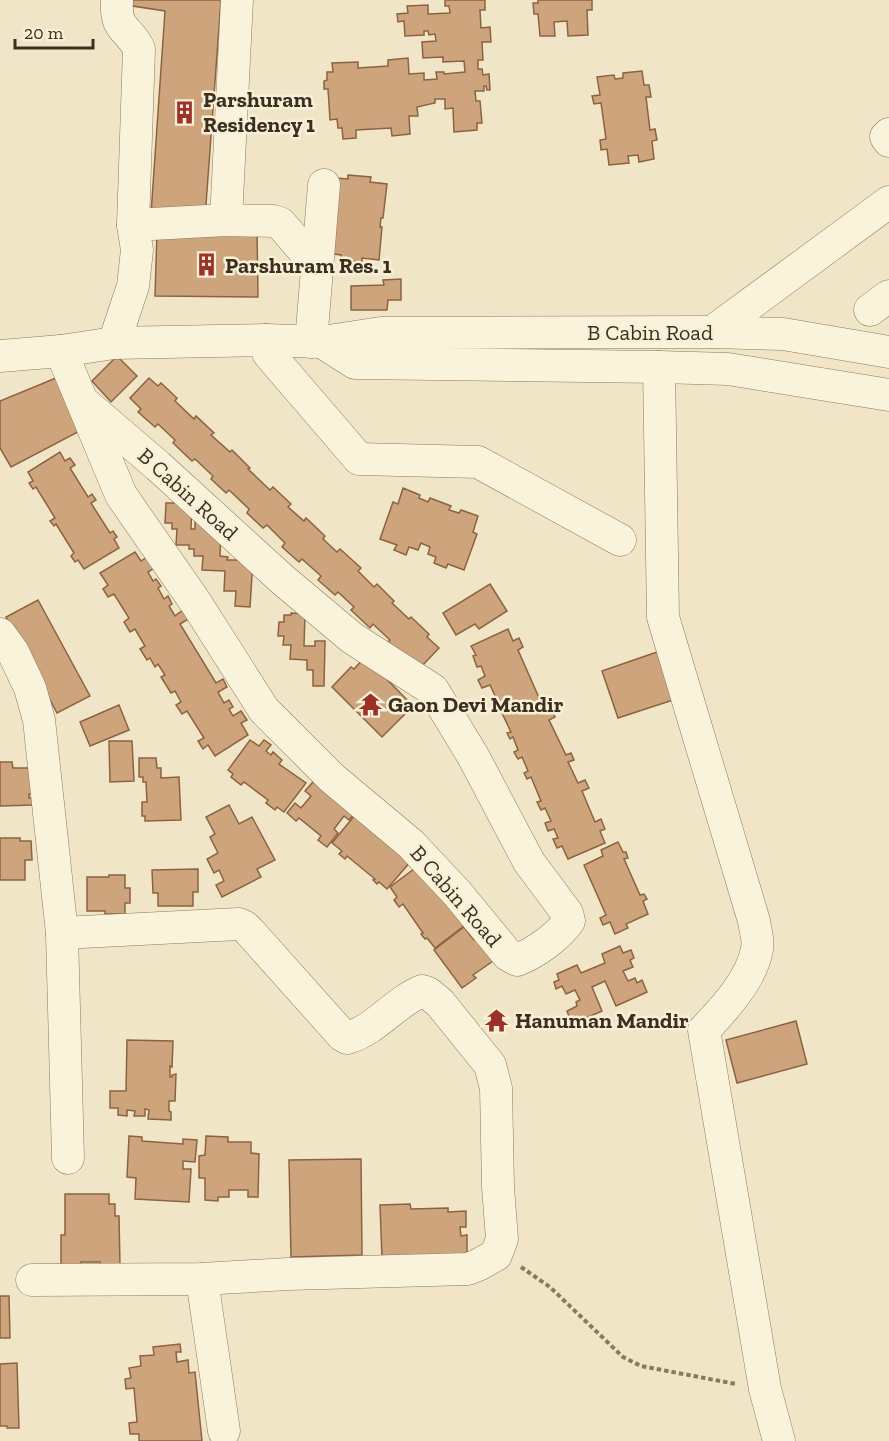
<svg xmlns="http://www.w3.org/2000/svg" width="889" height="1441" font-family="'Zilla Slab',serif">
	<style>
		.building { fill: #cea47d; stroke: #8c6341; stroke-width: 1.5 }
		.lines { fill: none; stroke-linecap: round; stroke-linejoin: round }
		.street-casing { stroke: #8c795c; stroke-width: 33 }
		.path { stroke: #8c795c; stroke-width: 4; stroke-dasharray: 4.5 3; stroke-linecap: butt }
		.street { stroke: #faf3db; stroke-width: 32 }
		.labels { text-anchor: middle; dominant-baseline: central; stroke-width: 5; stroke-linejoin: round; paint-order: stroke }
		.poi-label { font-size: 22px; font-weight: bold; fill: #3c2f20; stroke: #f7f0d7; text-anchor: start }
		.street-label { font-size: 22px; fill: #3c2f20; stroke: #f7f0d7 }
	</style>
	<rect width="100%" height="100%" fill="#f0e6c7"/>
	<g class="building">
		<polygon points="126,0 221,0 205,218 151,214 165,11 126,5"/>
		<polygon points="445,0 485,0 485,10 480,10 481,28 490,27 491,42 482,42 483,60 478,60 478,69 482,69 483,75 489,74 490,90 487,90 486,86 484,86 484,91 475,91 476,101 480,101 482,123 477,123 477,130 454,132 453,108 445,109 445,99 435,99 435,103 417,107 418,116 409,116 410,134 392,136 391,128 356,130 356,138 343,139 342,128 338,128 337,119 330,120 328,89 324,89 324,81 327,80 327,72 333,72 332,63 358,62 358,68 388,66 388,60 408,58 409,74 424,73 424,80 437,79 436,72 444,72 444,74 465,72 464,61 443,62 443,57 423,58 422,42 436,41 435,34 429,35 428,31 424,31 424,35 405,36 404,21 398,22 397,14 408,13 407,6 428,5 428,14 450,13 449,6 445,6"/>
		<polygon points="538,0 592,0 592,10 587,10 588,35 568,36 567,21 554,22 555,36 540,36 538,14 534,14 533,3 538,3"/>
		<polygon points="642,71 644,85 649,85 651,97 646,97 650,130 655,129 657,140 652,141 654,159 639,162 638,155 628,156 629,163 609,165 607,149 601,150 600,140 606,139 601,103 594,104 592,96 600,95 597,77 614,75 615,79 623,78 623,73"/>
		<polygon points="348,175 371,177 370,182 387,184 383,218 381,218 380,227 382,227 379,260 362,258 362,262 341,260 341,255 327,253 336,178 348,179"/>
		<polygon points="257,231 258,297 155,296 157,233"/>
		<polygon points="401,279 401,300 388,300 387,310 351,310 351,286 384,285 383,280"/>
		<polygon points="117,356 137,376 111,402 92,381"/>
		<polygon points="56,378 78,432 11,467 0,448 0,401"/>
		<polygon points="149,378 158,386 161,383 177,398 175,401 194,419 196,416 214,433 211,435 230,452 232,450 250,468 248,469 270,490 273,487 291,504 288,507 304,521 306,518 325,536 323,539 337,552 340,549 361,568 358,571 374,587 377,584 394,601 392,603 409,619 411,617 429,634 427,637 439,648 420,668 385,645 390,640 373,624 370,628 351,610 354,607 338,592 335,595 318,580 321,576 302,559 299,562 282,547 285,543 267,525 263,528 247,513 249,509 229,490 226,493 211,479 213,476 195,459 192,461 173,443 175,440 158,424 155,427 138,412 141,409 130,398"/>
		<polygon points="60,452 65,461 70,458 75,465 70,468 88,497 92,494 96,500 91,503 110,533 113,531 117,537 114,539 119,548 84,569 78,560 75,562 71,556 74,553 56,524 54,526 50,521 55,518 36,487 33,489 29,483 33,481 28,472"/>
		<polygon points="403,488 420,495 419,498 428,502 430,498 451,506 449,510 459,513 461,510 478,516 473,532 477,534 464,570 448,564 446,568 434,563 436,557 428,554 430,547 421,543 418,550 409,547 406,555 394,550 397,545 380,539 393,502 398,504"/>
		<polygon points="192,499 191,529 195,529 195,522 205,523 221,528 220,556 228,557 227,560 253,560 250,607 235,606 236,591 224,591 225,571 202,570 203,556 194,556 194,549 189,549 189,545 176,545 177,529 172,529 172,523 165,523 166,503 177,503"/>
		<polygon points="135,552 141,561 150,555 156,567 148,572 153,581 156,579 161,586 158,588 164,599 168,596 172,604 169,606 175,616 184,609 190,618 180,624 216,683 223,679 227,687 218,692 224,703 229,700 233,707 229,709 233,716 241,711 247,720 241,723 248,735 215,756 208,745 203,749 198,741 204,738 187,711 182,714 176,705 181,702 175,691 171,693 161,677 165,675 158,664 155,667 150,658 147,660 140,649 145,646 135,629 130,632 124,622 129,618 114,594 108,597 103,589 108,585 100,573"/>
		<polygon points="490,584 507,611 479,629 475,624 456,635 443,613"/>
		<polygon points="38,600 90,696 57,713 6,617"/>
		<polygon points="291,613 305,614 304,646 315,646 315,641 325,641 324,686 313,686 313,670 307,670 307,660 290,659 291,645 283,645 284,636 278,636 279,622 284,622 284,615 291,615"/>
		<polygon points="508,629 513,641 519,638 523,647 518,650 544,709 550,706 555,717 549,720 566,755 571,753 574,760 568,762 578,783 585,780 589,788 582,791 595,822 601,819 605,829 600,831 605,843 568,859 562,846 557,848 553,839 558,838 554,829 548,831 545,823 551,821 545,808 541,810 537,802 541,801 531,777 527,779 524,773 528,771 522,757 518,759 514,752 518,750 513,737 510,739 507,733 511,732 499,707 495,709 492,703 497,700 490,685 482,688 478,680 485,676 481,666 477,667 473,656 476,655 471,646"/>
		<polygon points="660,651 676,699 618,718 602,671"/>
		<polygon points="365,657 413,706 382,737 332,687 351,667 354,669"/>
		<polygon points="119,705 129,730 90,746 80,722"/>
		<polygon points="250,740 259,746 264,740 271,745 266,751 271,755 273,752 282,760 279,764 306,783 284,812 277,807 275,810 266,803 268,800 244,782 241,785 231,777 233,774 228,770"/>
		<polygon points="109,741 132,741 134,781 110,782"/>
		<polygon points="139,758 156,758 157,768 161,768 161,778 179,777 181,820 145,821 145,816 142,816 142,802 147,802 146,782 143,782 143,777 139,777"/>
		<polygon points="0,762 12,762 13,768 32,768 33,794 29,794 29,798 33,798 33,805 0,806"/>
		<polygon points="320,774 360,807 349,820 344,816 334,829 338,833 327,847 318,840 321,836 299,818 296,821 287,813 295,803 301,808 311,796 305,791"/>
		<polygon points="229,805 239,824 252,817 275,860 257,869 261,877 222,897 216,885 224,881 219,870 214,873 207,859 218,853 210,837 215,834 206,817"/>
		<polygon points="355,815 411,861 387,889 379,882 377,884 373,880 375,879 347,856 345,859 339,854 342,851 332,843"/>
		<polygon points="0,838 20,838 20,841 31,841 32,860 25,860 25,880 0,880"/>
		<polygon points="618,842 623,852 626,852 628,858 624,859 640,895 644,894 647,899 643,901 648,914 626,924 628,928 615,934 610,922 603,925 600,918 606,915 584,865 603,856 601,850"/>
		<polygon points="418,866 464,926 435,948 427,938 425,939 421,934 423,933 403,904 399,907 394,900 397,897 390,887"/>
		<polygon points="198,869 198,892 193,892 193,906 158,906 158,893 153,893 152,870"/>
		<polygon points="109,875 125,875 125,888 130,888 130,903 125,903 125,914 105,914 105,911 87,911 87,877 109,877"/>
		<polygon points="464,927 474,940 479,937 499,957 473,975 476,978 462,988 434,950"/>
		<polygon points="620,946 623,953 631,950 634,958 630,960 633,967 623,971 628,981 635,978 637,983 642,980 647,992 616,1006 605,981 592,987 602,1011 572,1024 567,1011 577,1006 576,1002 580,1000 575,990 566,994 562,986 556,989 554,982 559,980 557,974 577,965 581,973 605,963 602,954"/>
		<polygon points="796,1021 807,1064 737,1083 726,1040"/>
		<polygon points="127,1040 173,1041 172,1067 170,1066 170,1077 172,1077 172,1075 176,1074 175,1101 169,1101 169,1111 171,1112 171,1120 148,1119 149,1110 145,1109 145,1116 134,1116 135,1111 127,1110 127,1116 118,1115 118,1108 110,1108 110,1091 126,1091"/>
		<polygon points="129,1136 142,1137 142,1141 183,1144 183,1139 197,1140 195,1162 183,1161 183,1169 191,1169 189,1202 135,1199 136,1178 127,1177"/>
		<polygon points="206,1136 228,1137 228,1142 251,1142 251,1153 259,1154 258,1197 248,1197 248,1190 229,1190 229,1197 218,1197 218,1201 205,1200 205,1178 199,1178 199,1156 205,1155"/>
		<polygon points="361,1159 362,1255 291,1257 289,1160"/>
		<polygon points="65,1194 109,1194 109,1204 115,1204 115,1216 119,1216 120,1266 101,1267 100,1262 81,1262 81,1267 61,1267 61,1235 65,1235"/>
		<polygon points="410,1204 411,1209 448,1208 448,1212 466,1211 466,1227 460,1227 461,1236 467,1235 467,1255 382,1258 380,1205"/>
		<polygon points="0,1296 9,1296 10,1338 0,1338"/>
		<polygon points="180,1344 181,1352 176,1352 177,1362 188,1360 189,1373 195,1372 202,1441 139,1441 139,1434 130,1434 129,1423 137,1422 134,1388 126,1389 125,1379 131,1378 129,1368 141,1366 140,1356 154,1355 153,1347"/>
		<polygon points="17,1363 19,1428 7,1428 7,1426 0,1426 0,1364"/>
	</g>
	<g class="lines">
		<defs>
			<g id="street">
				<polyline points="889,134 886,137 889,141"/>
				<polyline points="226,220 237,0"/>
				<polyline points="133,225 226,220 273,221 280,223 317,266"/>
				<polyline points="870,310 889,296"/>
				<polyline points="712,332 889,202"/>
				<polyline points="266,340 322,342 381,333 712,332 783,334 889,352"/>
				<polyline points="311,342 324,185"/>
				<polyline points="322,342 355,363 659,367 728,369 889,395"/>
				<path d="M 114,343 L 133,286 L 137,250 L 133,225 L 139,49 C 128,26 115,32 117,0"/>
				<path d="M 61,351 L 121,495 L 196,603 L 264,710 L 332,778 L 411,844 L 457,893 L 508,955 L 517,960 C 535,953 558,937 569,921 L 567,913 L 529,862 L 473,756 L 433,690 L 352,638 L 283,580 L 158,466 L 82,401"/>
				<polyline points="0,356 61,351 114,343 266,340 268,353 359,459 478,462 620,540"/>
				<path d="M 659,367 L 663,617 L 754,921 C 755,929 759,941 757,949 C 752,979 724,1009 704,1030 L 765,1389 L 779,1441"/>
				<polyline points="0,634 13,652 30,688 39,720 62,933 68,1158"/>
				<polyline points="202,1279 224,1431"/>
				<path d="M 32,1280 L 202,1279 L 288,1274 L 468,1269 L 478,1265 L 496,1255 L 502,1239 L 498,1187 L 496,1088 L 490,1065 L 440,1003 L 428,993 L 422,991 C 395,1002 376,1030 347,1038 L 342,1035 L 250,932 L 245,927 L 239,924 L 62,933"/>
			</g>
		</defs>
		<use href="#street" class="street-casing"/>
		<polyline class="path" points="521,1267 550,1287 623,1357 641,1366 736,1384"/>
		<use href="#street" class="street"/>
	</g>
	<defs>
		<symbol id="building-bare" viewBox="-9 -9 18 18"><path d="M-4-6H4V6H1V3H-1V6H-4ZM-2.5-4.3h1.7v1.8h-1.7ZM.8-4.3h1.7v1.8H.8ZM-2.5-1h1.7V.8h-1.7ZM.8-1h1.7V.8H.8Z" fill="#9c312a" stroke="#f7f0d7" stroke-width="2.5" paint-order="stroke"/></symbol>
		<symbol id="temple-bare" viewBox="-9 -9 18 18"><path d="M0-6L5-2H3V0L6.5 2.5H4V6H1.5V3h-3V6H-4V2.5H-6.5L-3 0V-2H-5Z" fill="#9c312a" stroke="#f7f0d7" stroke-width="2.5" paint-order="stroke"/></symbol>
	</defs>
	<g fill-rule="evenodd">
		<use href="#building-bare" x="168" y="96" width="33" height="33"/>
		<use href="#building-bare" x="190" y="248" width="33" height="33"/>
		<use href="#temple-bare" x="354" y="688" width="33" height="33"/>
		<use href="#temple-bare" x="480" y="1004" width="33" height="33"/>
	</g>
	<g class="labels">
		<g class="poi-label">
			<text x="203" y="99">Parshuram<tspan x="203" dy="25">Residency 1</tspan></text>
			<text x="225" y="265">Parshuram Res. 1</text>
			<text x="388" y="704">Gaon Devi Mandir</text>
			<text x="515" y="1020">Hanuman Mandir</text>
		</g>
		<g class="street-label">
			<text x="650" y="332">B Cabin Road</text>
			<text transform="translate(188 494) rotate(42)">B Cabin Road</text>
			<text transform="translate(456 896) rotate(49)">B Cabin Road</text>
		</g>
	</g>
	<path d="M15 39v9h78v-9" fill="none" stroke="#3c2f20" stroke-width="3"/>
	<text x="24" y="39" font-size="18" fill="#3c2f20" stroke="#f7f0d7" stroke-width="4.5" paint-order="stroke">20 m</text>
</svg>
